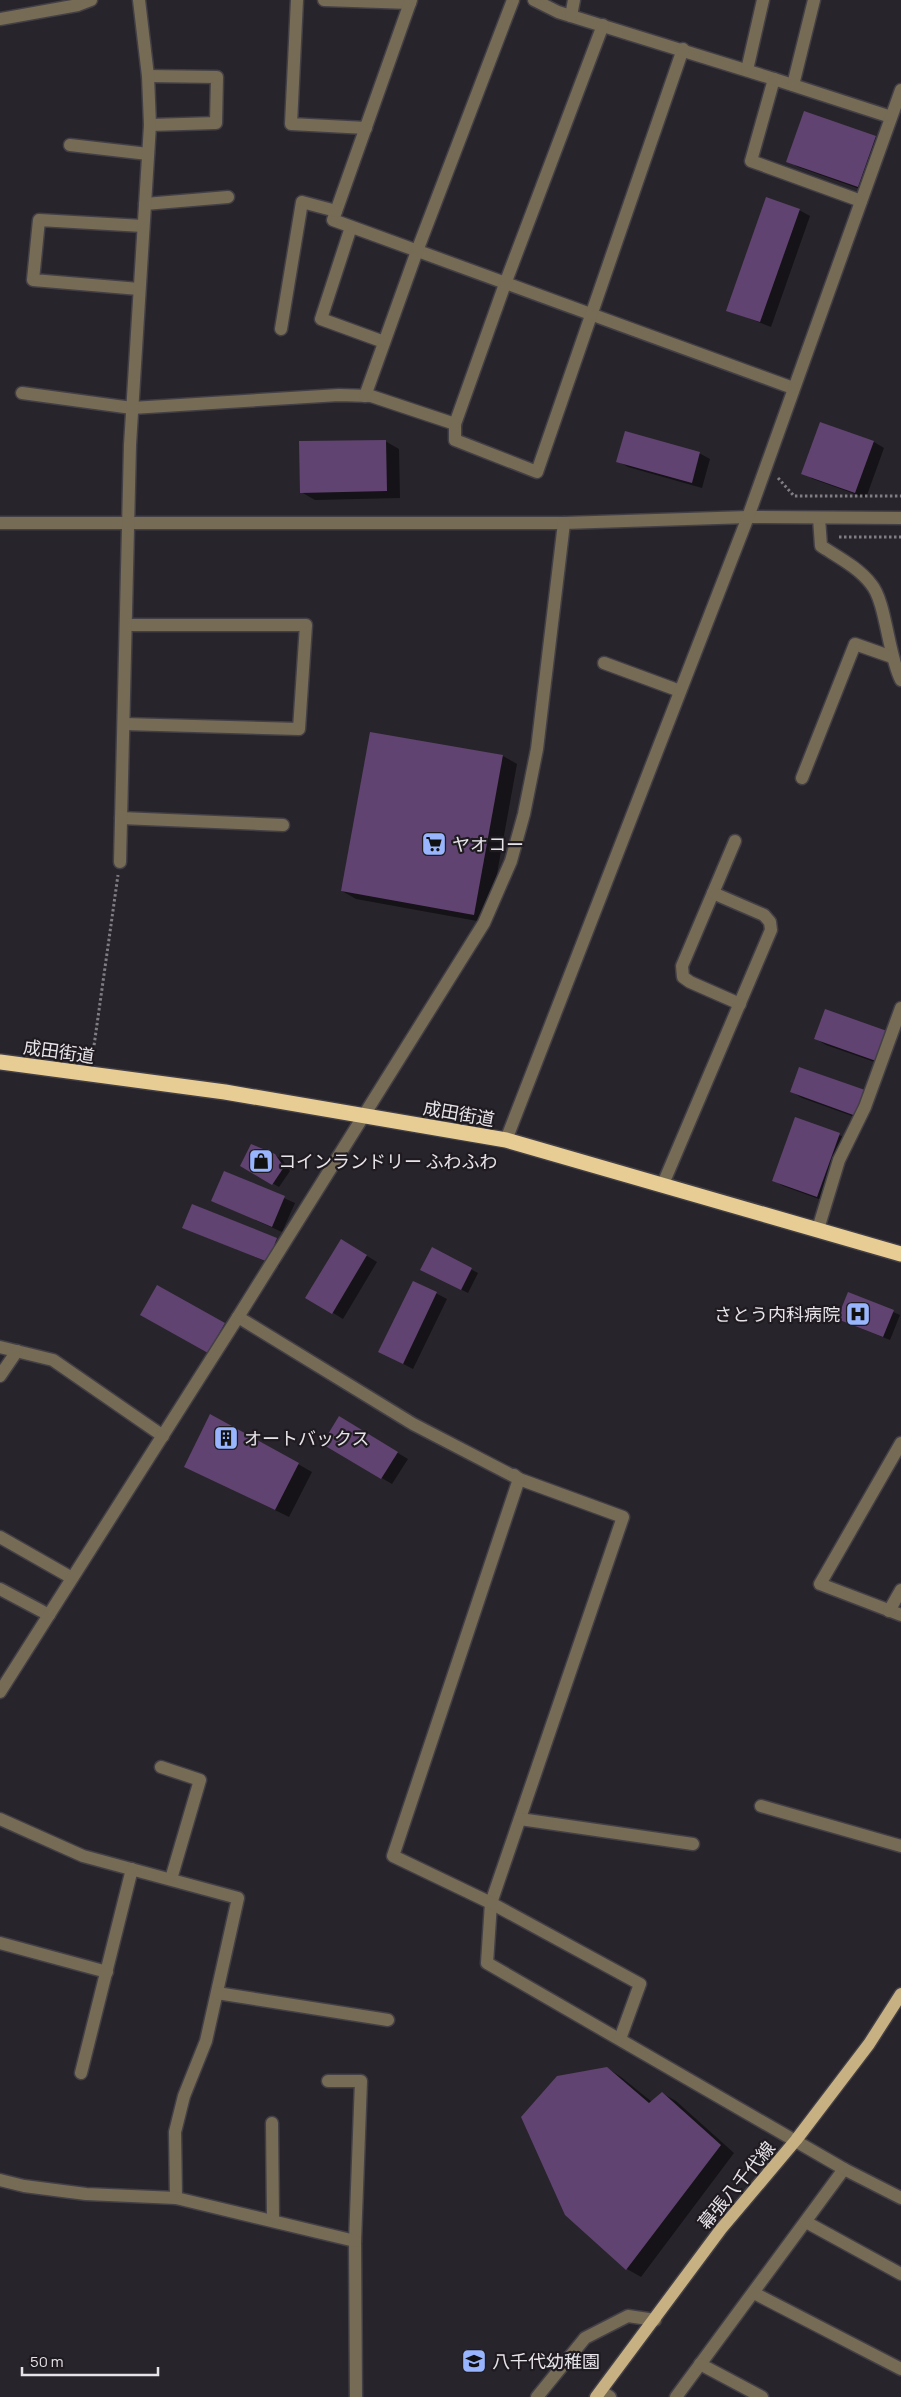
<svg xmlns="http://www.w3.org/2000/svg" width="901" height="2397" font-family="Manrope,'Noto Sans JP',sans-serif">
	<style>
		.shadow { fill: #0007 }
		.building { fill: #604370 }
		.lines { fill: none; stroke-linecap: round; stroke-linejoin: round }
		.minor-casing { stroke: #433f46; stroke-width: 15 }
		.major-casing { stroke: #433f46; stroke-width: 15 }
		.highway-casing { stroke: #433f46; stroke-width: 18 }
		.path { stroke: #807d83; stroke-width: 3; stroke-dasharray: 2.5 2.5; stroke-linecap: butt }
		.minor { stroke: #766b55; stroke-width: 12 }
		.major { stroke: #c7b082; stroke-width: 12 }
		.highway { stroke: #e7cc93; stroke-width: 15 }
		.labels { text-anchor: middle; dominant-baseline: central; stroke-width: 4.5; stroke-linejoin: round; paint-order: stroke }
		.poi-label { font-size: 18px; fill: #e7e4e9; stroke: #1f1b21; text-anchor: start }
		.street-label { font-size: 18px; fill: #e7e4e9; stroke: #1f1b21 }
	</style>
	<rect width="100%" height="100%" fill="#28242b"/>
	<g class="shadow">
		<polygon points="875,137 886,143 868,192 798,167 788,161"/>
		<polygon points="799,210 810,216 771,327 728,310"/>
		<polygon points="821,423 874,442 884,448 866,498 813,479 803,473"/>
		<polygon points="385,441 399,449 400,498 315,500 301,492"/>
		<polygon points="699,453 710,459 702,488 628,467 618,461"/>
		<polygon points="371,733 503,756 517,764 488,923 356,899 342,891"/>
		<polygon points="826,1010 886,1066 826,1045 816,1039"/>
		<polygon points="792,1092 875,1097 866,1121 802,1098"/>
		<polygon points="839,1135 850,1140 827,1202 783,1186 773,1180"/>
		<polygon points="274,1155 282,1159 290,1171 279,1187 241,1165"/>
		<polygon points="225,1172 295,1203 282,1232 213,1201"/>
		<polygon points="192,1206 287,1245 279,1267 184,1227"/>
		<polygon points="341,1240 377,1262 343,1319 307,1297"/>
		<polygon points="432,1249 478,1273 468,1293 429,1273"/>
		<polygon points="414,1282 447,1299 413,1369 390,1357"/>
		<polygon points="158,1286 235,1330 219,1358 142,1314"/>
		<polygon points="893,1312 900,1315 890,1340 845,1322"/>
		<polygon points="211,1415 312,1472 289,1517 186,1466"/>
		<polygon points="339,1418 408,1459 392,1484 324,1444"/>
		<polygon points="607,2068 621,2077 652,2102 662,2093 676,2101 734,2153 641,2277 627,2269 566,2214"/>
	</g>
	<g class="building">
		<polygon points="804,111 876,136 858,187 786,162"/>
		<polygon points="766,197 800,209 760,322 726,311"/>
		<polygon points="820,422 874,441 855,493 801,474"/>
		<polygon points="625,431 700,452 692,483 616,462"/>
		<polygon points="386,440 387,491 300,493 299,441"/>
		<polygon points="370,732 503,755 474,915 341,891"/>
		<polygon points="825,1009 887,1031 876,1061 814,1039"/>
		<polygon points="799,1067 865,1090 856,1116 790,1092"/>
		<polygon points="795,1117 840,1133 817,1197 772,1181"/>
		<polygon points="251,1144 275,1154 284,1167 272,1185 240,1166"/>
		<polygon points="224,1171 285,1196 272,1227 211,1201"/>
		<polygon points="192,1204 277,1238 268,1262 182,1228"/>
		<polygon points="341,1239 367,1255 332,1314 305,1298"/>
		<polygon points="432,1247 472,1268 461,1290 420,1270"/>
		<polygon points="413,1281 437,1292 403,1364 378,1352"/>
		<polygon points="157,1285 225,1323 208,1353 140,1315"/>
		<polygon points="848,1292 894,1310 883,1337 837,1319"/>
		<polygon points="210,1414 299,1463 275,1510 184,1467"/>
		<polygon points="339,1416 398,1452 381,1479 322,1444"/>
		<polygon points="607,2067 649,2103 662,2092 721,2145 626,2270 565,2215 521,2117 557,2076"/>
	</g>
	<g class="lines">
		<defs>
			<g id="minor">
				<polyline points="297,0 291,124 366,128"/>
				<polyline points="324,0 410,3"/>
				<polyline points="411,0 333,220 793,388"/>
				<polyline points="534,0 558,12 774,79 751,161 861,201"/>
				<polyline points="571,16 574,0"/>
				<polyline points="0,19 78,5 91,0"/>
				<polyline points="747,70 763,0"/>
				<polyline points="148,76 217,77 216,123 150,125"/>
				<polyline points="774,79 891,117"/>
				<polyline points="793,85 814,0"/>
				<polyline points="70,145 148,154"/>
				<polyline points="145,204 228,197"/>
				<polyline points="351,227 321,319 384,342"/>
				<polyline points="139,289 33,280 39,220 143,226"/>
				<polyline points="281,329 302,202 336,211"/>
				<polyline points="22,393 132,408 339,395 371,396 455,424 505,284 603,25"/>
				<polyline points="365,396 417,251 513,0"/>
				<polyline points="455,424 455,440 537,472 683,49"/>
				<path d="M 819,518 L 821,546 C 838,557 859,568 871,584 C 886,601 888,655 901,680"/>
				<polyline points="0,523 564,523 748,517 901,518"/>
				<polyline points="604,663 680,691"/>
				<polyline points="124,724 299,729 306,625 126,625"/>
				<polyline points="802,778 855,644 892,657"/>
				<polyline points="121,818 283,825"/>
				<polyline points="735,841 682,966 683,977 690,982 740,1004"/>
				<polyline points="120,862 130,445 150,125 148,76 139,0"/>
				<polyline points="506,1140 748,517 901,90"/>
				<polyline points="663,1184 771,930 770,922 764,915 713,893"/>
				<polyline points="818,1229 839,1160 865,1107 901,1008"/>
				<polyline points="238,1317 413,1424 519,1479 623,1517 491,1903 487,1963 844,2169 676,2397"/>
				<polyline points="0,1347 53,1360 163,1436"/>
				<polyline points="0,1376 17,1351"/>
				<polyline points="901,1443 820,1584 901,1615"/>
				<polyline points="514,1475 519,1479 393,1856 491,1903 640,1984 620,2039"/>
				<polyline points="0,1537 72,1578"/>
				<polyline points="0,1589 49,1615"/>
				<polyline points="889,1611 901,1590"/>
				<polyline points="0,1692 238,1317 484,923 511,861 524,814 537,749 564,523"/>
				<polyline points="161,1767 200,1780 171,1879"/>
				<polyline points="761,1806 901,1846"/>
				<polyline points="0,1819 83,1856 238,1898 206,2041 184,2096 175,2132 176,2198"/>
				<polyline points="520,1819 693,1844"/>
				<polyline points="0,1943 107,1972"/>
				<polyline points="217,1993 388,2020"/>
				<polyline points="81,2073 132,1869"/>
				<polyline points="328,2081 361,2081 355,2241 356,2397"/>
				<polyline points="272,2123 273,2219"/>
				<polyline points="844,2169 901,2198"/>
				<polyline points="0,2180 24,2186 86,2194 176,2198 355,2241"/>
				<polyline points="806,2222 901,2274"/>
				<polyline points="754,2293 901,2369"/>
				<polyline points="700,2364 762,2397"/>
				<polyline points="601,2391 610,2397"/>
				<polyline points="537,2397 585,2338 628,2316 655,2320"/>
			</g>
			<polyline id="major" points="596,2397 721,2229 796,2140 869,2044 901,1994"/>
			<polyline id="highway" points="0,1062 225,1092 506,1140 901,1254"/>
		</defs>
		<use href="#minor" class="minor-casing"/>
		<use href="#major" class="major-casing"/>
		<use href="#highway" class="highway-casing"/>
		<g class="path">
			<polyline points="778,478 794,496 901,496"/>
			<polyline points="839,537 901,537"/>
			<polyline points="92,1060 118,875"/>
		</g>
		<use href="#minor" class="minor"/>
		<use href="#major" class="major"/>
		<use href="#highway" class="highway"/>
	</g>
	<defs>
		<symbol id="supermarket-square" viewBox="-11 -11 22 22"><rect x="-9" y="-9" width="18" height="18" rx="4" fill="#98b5fd" stroke="#1f1b21"/><path d="M-6-5.5h2.5l.6 2H6L4.5 2H-2.5L-4.4-4H-6ZM-1.5 3.2a1.3 1.3 0 1 0 .1 0ZM3 3.2a1.3 1.3 0 1 0 .1 0Z" fill="#111"/></symbol>
		<symbol id="shop-square" viewBox="-11 -11 22 22"><rect x="-9" y="-9" width="18" height="18" rx="4" fill="#98b5fd" stroke="#1f1b21"/><path d="M-5-2.5h2.3a2.7 3.5 0 0 1 5.4 0H5L5.5 6h-11ZM-1.5-2.5h3a1.5 2.3 0 0 0-3 0Z" fill="#111"/></symbol>
		<symbol id="hospital-square" viewBox="-11 -11 22 22"><rect x="-9" y="-9" width="18" height="18" rx="4" fill="#98b5fd" stroke="#1f1b21"/><path d="M-5-5h3v3.5h4V-5h3V5h-3V1.5h-4V5h-3Z" fill="#111"/></symbol>
		<symbol id="building-square" viewBox="-11 -11 22 22"><rect x="-9" y="-9" width="18" height="18" rx="4" fill="#98b5fd" stroke="#1f1b21"/><path d="M-4-6H4V6H1V3H-1V6H-4ZM-2.5-4.3h1.7v1.8h-1.7ZM.8-4.3h1.7v1.8H.8ZM-2.5-1h1.7V.8h-1.7ZM.8-1h1.7V.8H.8Z" fill="#111"/></symbol>
		<symbol id="school-square" viewBox="-11 -11 22 22"><rect x="-9" y="-9" width="18" height="18" rx="4" fill="#98b5fd" stroke="#1f1b21"/><path d="M0-5L7-2L0 1L-7-2ZM-4 1L0 2.5L4 1V4Q0 6-4 4Z" fill="#111"/></symbol>
	</defs>
	<g fill-rule="evenodd">
		<use href="#supermarket-square" x="420" y="830" width="28" height="28"/>
		<use href="#shop-square" x="247" y="1147" width="28" height="28"/>
		<use href="#hospital-square" x="844" y="1300" width="28" height="28"/>
		<use href="#building-square" x="212" y="1424" width="28" height="28"/>
		<use href="#school-square" x="460" y="2347" width="28" height="28"/>
	</g>
	<g class="labels">
		<g class="poi-label">
			<text x="452" y="844">ヤオコー</text>
			<text x="278" y="1161">コインランドリー ふわふわ</text>
			<text x="840" y="1314" text-anchor="end">さとう内科病院</text>
			<text x="244" y="1438">オートバックス</text>
			<text x="492" y="2361">八千代幼稚園</text>
		</g>
		<g class="street-label">
			<text transform="translate(59 1051) rotate(8)">成田街道</text>
			<text transform="translate(459 1113) rotate(10)">成田街道</text>
			<text transform="translate(736 2185) rotate(-50)">幕張八千代線</text>
		</g>
	</g>
	<path d="M22 2367v8h136v-8" fill="none" stroke="#e7e4e9" stroke-width="2.5"/>
	<text x="30" y="2367" font-size="15" fill="#e7e4e9" stroke="#1f1b21" stroke-width="4" paint-order="stroke">50 m</text>
</svg>
